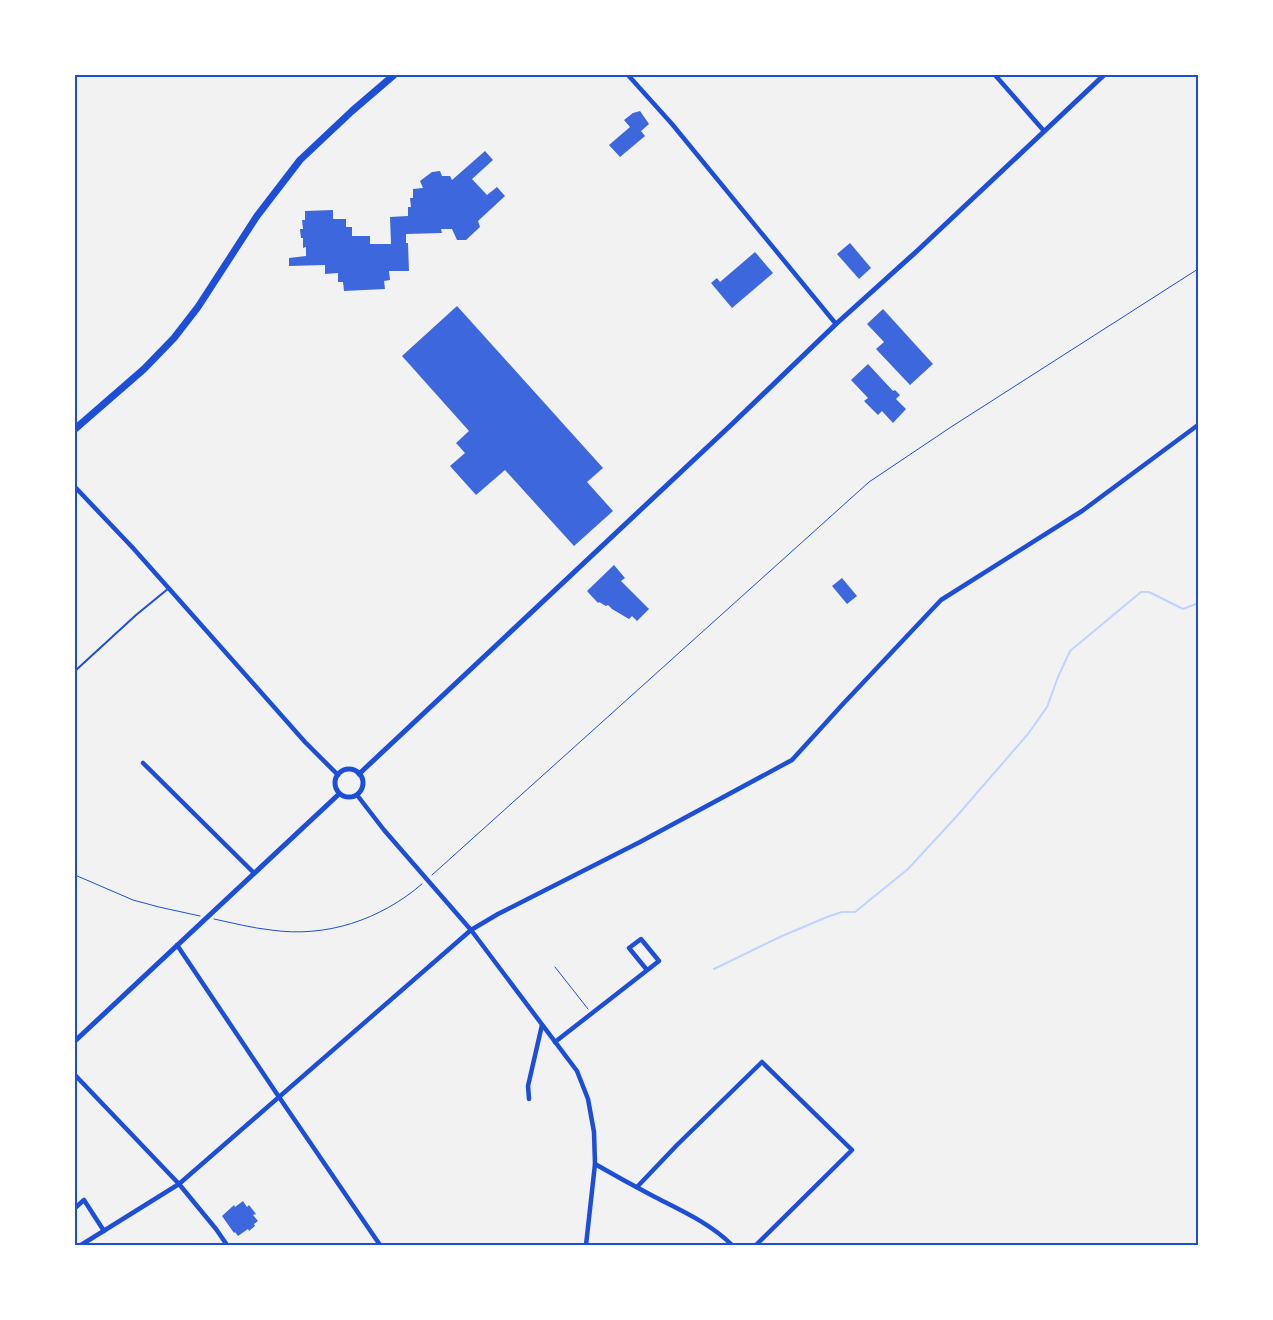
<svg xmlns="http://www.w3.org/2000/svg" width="1273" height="1320" font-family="Manrope,sans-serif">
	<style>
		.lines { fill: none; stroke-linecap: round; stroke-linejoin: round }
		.stream { stroke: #bfd3fe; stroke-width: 2 }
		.building { fill: #3d67dc }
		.path { stroke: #1d4ed8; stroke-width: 1 }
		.service { stroke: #1d4ed8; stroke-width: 2 }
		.minor { stroke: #1d4ed8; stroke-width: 4.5 }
		.tertiary { stroke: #1d4ed8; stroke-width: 5 }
		.primary { stroke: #1d4ed8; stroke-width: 7 }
		.neatline { fill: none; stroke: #1d4ed8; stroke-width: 2 }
	</style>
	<rect width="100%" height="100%" fill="#f2f2f2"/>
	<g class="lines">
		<polyline class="stream" points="714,969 782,936 827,917 842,912 855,912 908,869 956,817 1028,734 1047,707 1058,677 1070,651 1141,592 1149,592 1183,609 1198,603"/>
	</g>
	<g class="building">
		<polygon points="640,111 649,124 641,131 645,136 620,157 609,145 630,127 624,120 633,113"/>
		<polygon points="485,151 493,160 472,179 487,195 497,187 505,196 478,221 480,227 466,240 457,240 452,229 441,229 442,233 406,234 406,243 408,243 409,271 389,271 390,280 384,281 385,289 344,291 343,282 338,282 338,273 325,274 325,265 289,266 289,258 306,256 306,247 303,248 303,238 301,238 300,229 303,229 302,220 305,220 305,211 333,210 333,219 346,219 346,227 352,227 352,236 370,236 370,244 391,244 390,217 408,216 408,207 411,207 410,198 413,198 413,189 423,188 420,181 432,172 440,171 442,176 450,176 452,180"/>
		<polygon points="850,243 871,268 859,279 837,254"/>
		<polygon points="755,252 773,273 732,308 711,283 717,278 720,282"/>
		<polygon points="457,306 603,468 587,482 613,511 574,546 505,470 476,495 450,466 465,453 456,443 469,431 402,356"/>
		<polygon points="883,309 933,364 910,385 876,349 884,342 867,324"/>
		<polygon points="868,364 893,391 895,390 900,395 896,399 906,409 893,423 882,411 878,415 864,401 868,398 851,380"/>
		<polygon points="614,565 625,578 621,581 649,609 637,621 632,616 629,619 612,609 608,605 606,606 599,602 598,603 587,591"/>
		<polygon points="842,578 857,596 847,604 832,586"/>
		<polygon points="243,1201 247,1207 249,1205 256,1214 253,1215 258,1221 254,1224 255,1226 249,1231 248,1229 238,1236 235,1232 234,1233 222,1216 234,1205 235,1207"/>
	</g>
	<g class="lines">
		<g class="path">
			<polyline points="75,875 133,900 159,907 200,916"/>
			<polyline points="432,875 869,482 951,427 1198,269"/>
			<path d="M 214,919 C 233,923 252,928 271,930 C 326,938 380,920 422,884"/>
			<polyline points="555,967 588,1009"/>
		</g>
		<polyline class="service" points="75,671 136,615 169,588"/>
		<g class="minor">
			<polyline points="628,75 672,124 836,324"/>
			<polyline points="995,75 1044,131"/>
			<polyline points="75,487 133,548 305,742 338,775"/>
			<polyline points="143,763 254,873"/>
			<polyline points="357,795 384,830 471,930 577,1071 588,1099 594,1132 595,1164 586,1245"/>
			<polyline points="177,945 279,1097 380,1245"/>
			<path d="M 555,1042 C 590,1015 624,988 659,961 L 641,939 L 629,948 L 647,970"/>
			<polyline points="75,1075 179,1184 216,1229 227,1245"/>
			<polyline points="529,1099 528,1086 542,1025"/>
			<path d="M 595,1164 C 614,1175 634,1186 653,1196 C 680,1210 710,1223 732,1245"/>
			<polyline points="637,1187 677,1145 762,1062 852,1150 757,1244"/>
			<polyline points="75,1208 84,1200 104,1231"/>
			<polyline points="81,1245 179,1184 471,930 498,914 640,842 792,760 842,705 941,600 1082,511 1198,425"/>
		</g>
		<g class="tertiary">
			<circle cx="349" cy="783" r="14"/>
			<polyline points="359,774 731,425 836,324 917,251 1104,75"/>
			<polyline points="75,1041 339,794"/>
		</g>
		<polyline class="primary" points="75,429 144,369 174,338 198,307 257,216 300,160 352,111 394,75"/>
	</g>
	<rect width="1273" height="1320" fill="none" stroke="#ffffff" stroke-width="152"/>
	<rect x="76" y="76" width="1121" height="1168" class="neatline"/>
</svg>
